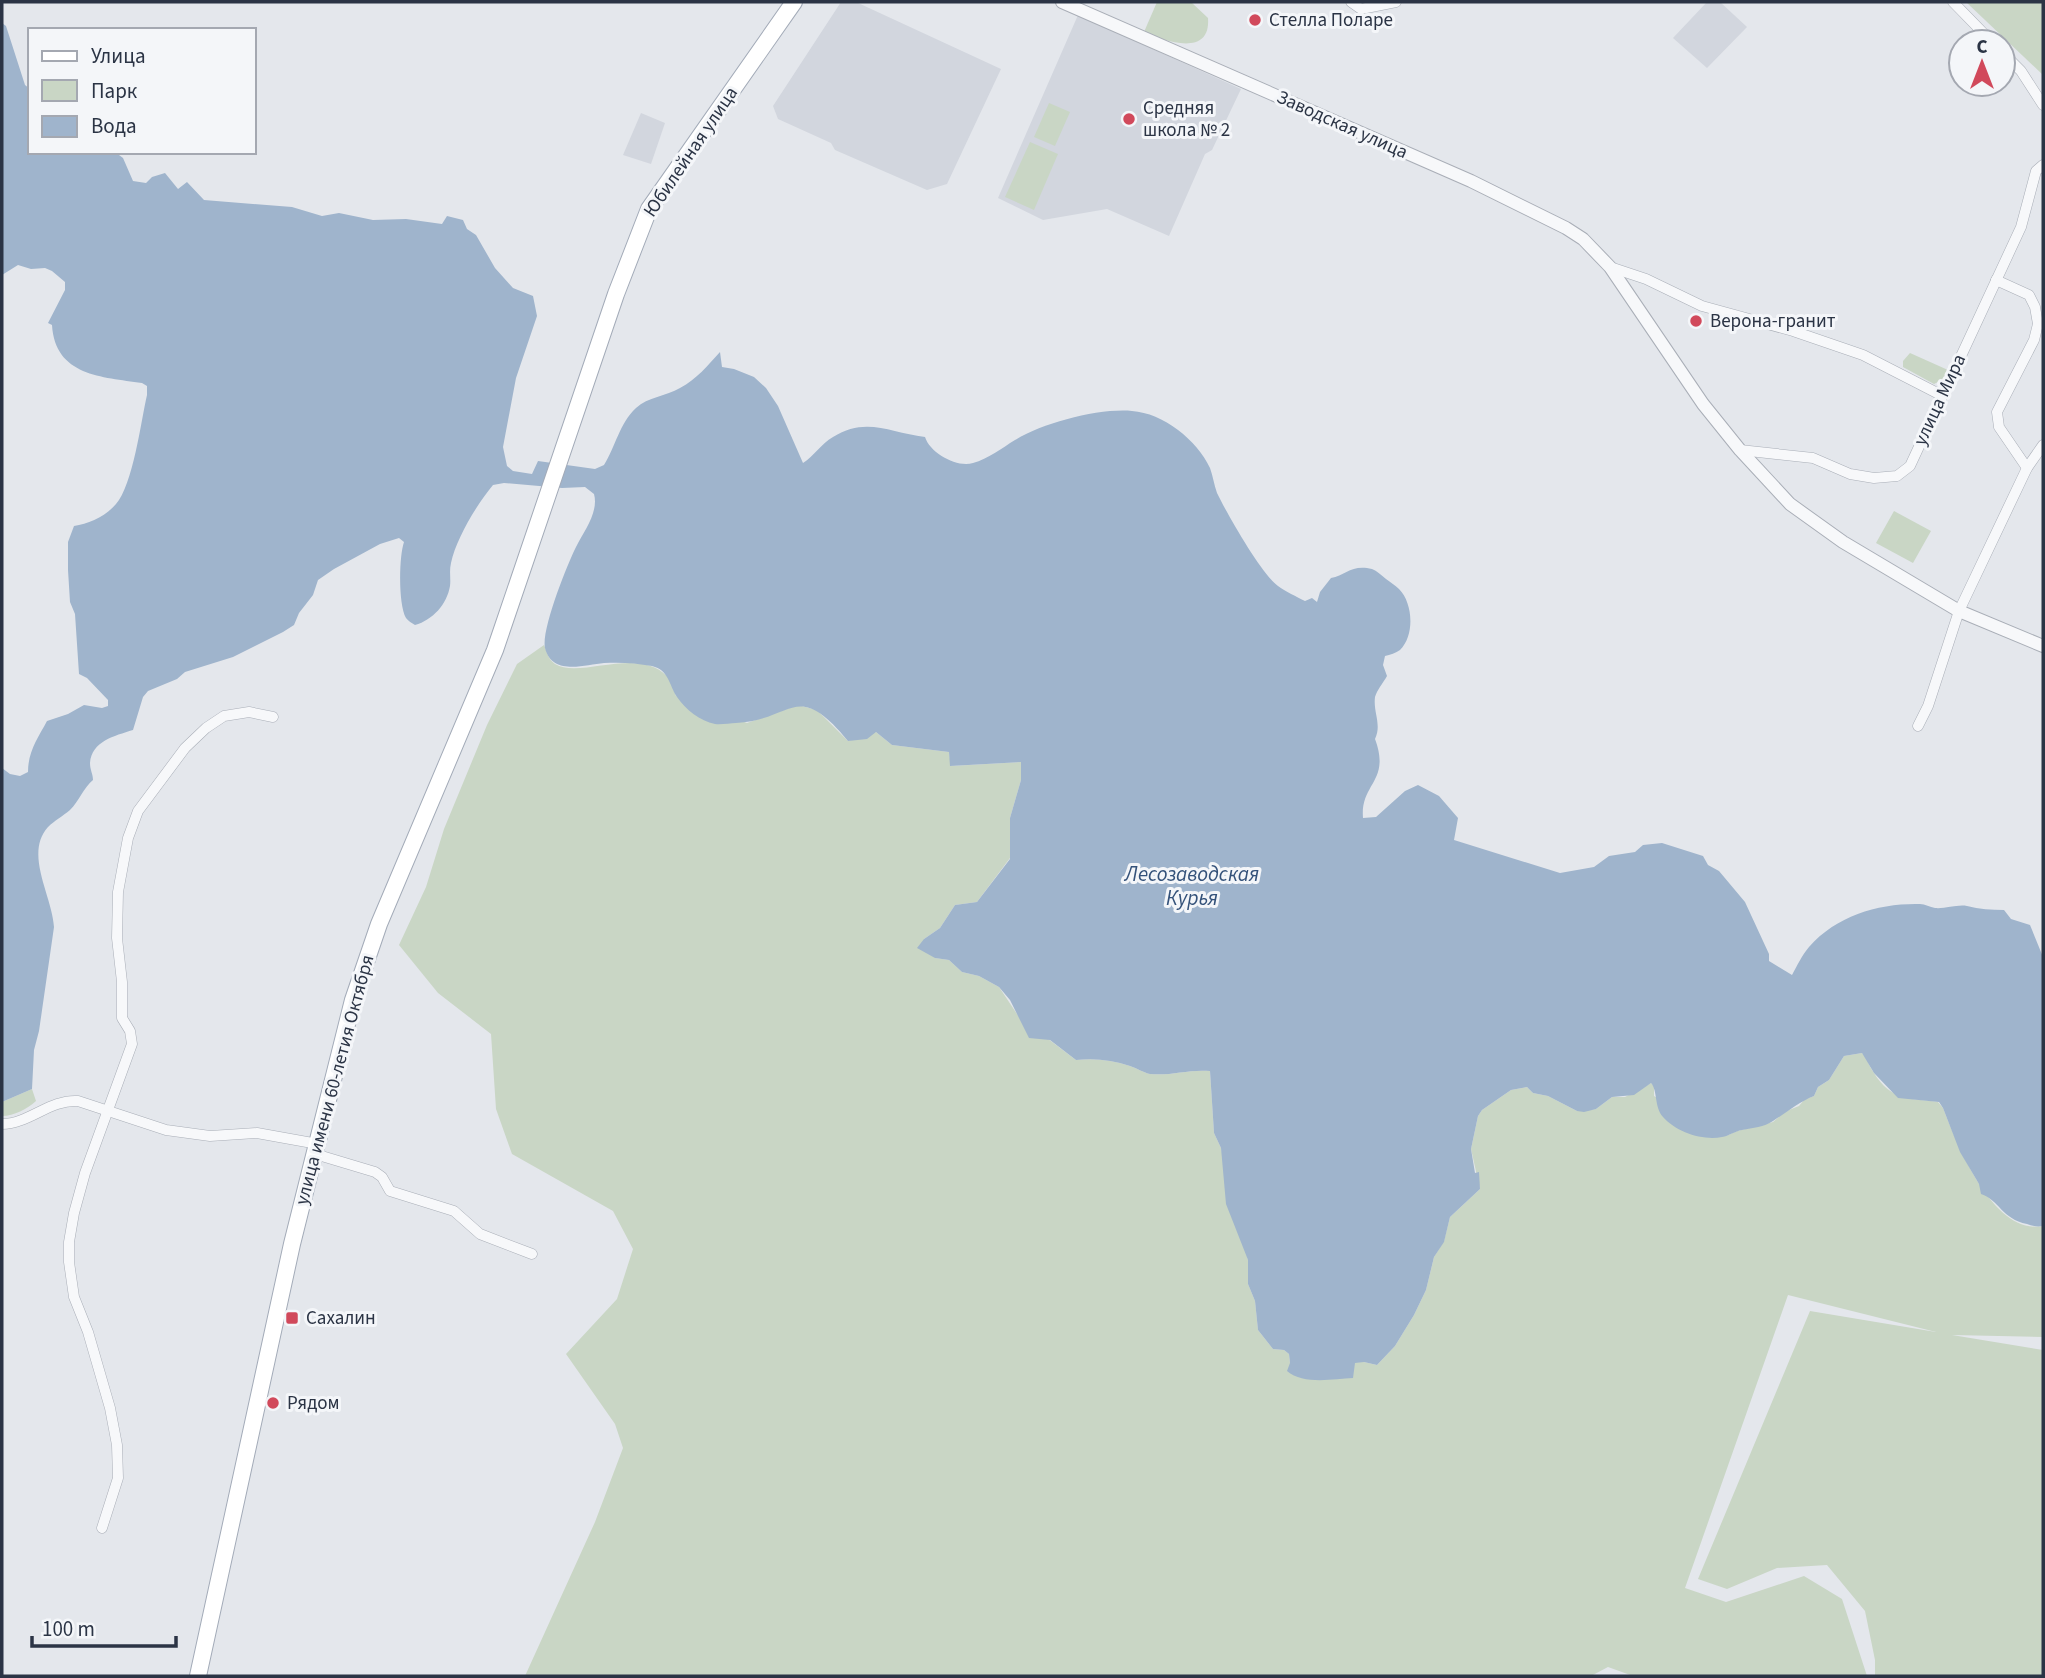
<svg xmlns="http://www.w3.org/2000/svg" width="2045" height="1678" font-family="'Source Sans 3',sans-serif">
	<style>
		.built { fill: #d2d6de }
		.green { fill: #c9d6c5 }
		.water { fill: #9fb4cc }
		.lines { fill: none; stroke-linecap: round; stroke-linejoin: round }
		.minor-casing { stroke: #a9aeb7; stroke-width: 11 }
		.tertiary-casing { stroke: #a9aeb7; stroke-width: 14 }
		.primary-casing { stroke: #a3abb8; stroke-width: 18 }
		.minor { stroke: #f7f8fa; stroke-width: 10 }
		.tertiary { stroke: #f7f8fa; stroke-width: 12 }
		.primary { stroke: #fff; stroke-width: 16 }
		.poi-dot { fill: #d1495b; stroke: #f4f6f9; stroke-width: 2.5 }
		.labels { text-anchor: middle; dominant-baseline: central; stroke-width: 6; stroke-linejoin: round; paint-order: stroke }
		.poi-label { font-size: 19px; fill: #2b3445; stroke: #f4f6f9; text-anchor: start }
		.street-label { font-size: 19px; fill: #2b3445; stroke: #f4f6f9 }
		.water-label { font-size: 21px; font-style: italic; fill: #34527a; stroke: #f4f6f9 }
	</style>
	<rect width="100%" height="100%" fill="#e4e7ec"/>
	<g class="built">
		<polygon points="841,2 856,2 1001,69 947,184 927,190 835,150 831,143 778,119 773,106"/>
		<polygon points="1707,2 1720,2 1747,27 1707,68 1673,38"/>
		<polygon points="1078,15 1241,89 1212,150 1205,154 1169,236 1107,209 1043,220 998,198"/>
		<polygon points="641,113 665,123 651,164 623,155"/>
	</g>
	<g class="green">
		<path d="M 1157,2 L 1191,2 L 1208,18 C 1211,58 1164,41 1144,32 Z"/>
		<polygon points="1966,2 2043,2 2043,75"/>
		<polygon points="1049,103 1070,112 1055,146 1034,137"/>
		<polygon points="1030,142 1058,154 1034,210 1005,197"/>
		<polygon points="1910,353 1948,370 1946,378 1934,384 1903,367 1903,361"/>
		<polygon points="1894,511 1931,531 1913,563 1876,543"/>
		<path d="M 544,645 C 547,652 548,659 555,664 C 580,679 638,646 667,676 C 672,681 673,689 676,696 L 747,723 L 798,705 L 817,710 L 848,741 L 876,732 L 892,745 L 949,752 L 951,766 L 1021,762 L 1021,780 L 1010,818 L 1010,858 L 977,902 L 955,905 L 940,928 L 924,939 L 935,958 L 949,960 L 962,972 L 979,976 L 999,987 L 1019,1017 L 1076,1060 C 1095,1058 1112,1060 1130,1066 C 1137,1068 1144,1073 1150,1074 C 1171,1076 1189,1069 1210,1071 L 1214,1133 L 1221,1148 L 1248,1260 L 1248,1284 L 1255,1301 L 1258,1330 L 1273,1349 L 1284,1350 L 1289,1354 L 1290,1363 L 1364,1362 L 1377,1365 L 1395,1346 L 1414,1315 L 1426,1290 L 1434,1257 L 1444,1241 L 1450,1217 L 1480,1189 L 1471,1149 L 1478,1116 L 1482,1110 L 1511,1090 L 1527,1087 L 1533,1093 L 1548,1096 L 1577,1111 L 1596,1109 L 1612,1097 L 1625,1097 L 1651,1083 L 1654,1086 L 1654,1096 L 1726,1136 L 1737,1131 L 1773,1122 L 1784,1112 L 1799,1106 L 1804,1100 L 1814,1096 L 1818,1087 L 1829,1080 L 1844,1056 L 1862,1053 C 1867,1058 1869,1066 1874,1073 C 1891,1101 1910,1098 1938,1102 L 1943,1108 C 1957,1144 1993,1236 2043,1226 L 2043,1337 L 1952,1335 L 2043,1350 L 2043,1676 L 1875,1676 L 1875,1660 L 1865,1611 L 1827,1565 L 1777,1568 L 1727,1589 L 1698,1579 L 1810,1311 L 1936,1332 L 1788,1295 L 1685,1588 L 1726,1602 L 1804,1576 L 1842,1599 L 1867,1676 L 1633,1676 L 1608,1667 L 1591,1676 L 525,1676 L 595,1522 L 623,1448 L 615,1424 L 566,1354 L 617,1299 L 633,1249 L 613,1211 L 512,1154 L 496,1109 L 491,1034 L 438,993 L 399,945 L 426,887 L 444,829 L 487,725 L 517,664 Z"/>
		<path d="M 32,1089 L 36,1101 C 27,1109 14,1116 2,1116 L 2,1102 Z"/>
	</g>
	<path class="water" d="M 2,23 L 6,26 L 25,85 L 30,89 L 30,152 L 115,152 L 123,158 L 133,181 L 146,183 L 152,177 L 165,173 L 178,189 L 187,182 L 204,200 L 292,207 L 322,216 L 339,213 L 373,220 L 406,219 L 442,224 L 447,216 L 463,220 L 467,229 L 476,235 L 495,268 L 513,288 L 533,296 L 537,316 L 516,378 L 503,447 L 507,466 L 513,471 L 532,474 L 538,461 L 595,469 L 604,465 C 616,446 619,424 636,408 C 648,397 666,396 680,388 C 697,379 707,366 720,352 L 722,367 L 734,369 L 754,377 L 766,388 L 778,406 L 803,463 C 814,456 821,444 833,437 C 866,416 891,433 925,437 C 930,453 957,468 973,463 C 988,459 1002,448 1015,440 C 1043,423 1099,408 1132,411 C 1163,413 1197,440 1210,468 C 1213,476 1214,485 1217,493 C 1226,512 1262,575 1278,586 C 1285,591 1297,597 1305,601 L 1312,598 L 1317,602 L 1320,592 L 1331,578 C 1346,575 1352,564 1372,569 C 1377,571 1381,575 1386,579 C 1390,582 1395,585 1399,589 C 1413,603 1415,635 1400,650 C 1396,653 1390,655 1385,656 L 1383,665 L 1387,676 C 1383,683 1377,690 1375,697 C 1373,713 1382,724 1375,739 C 1391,782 1360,783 1363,818 L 1376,817 L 1405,791 L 1418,785 L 1439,796 L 1458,818 L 1454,840 L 1560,873 L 1594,867 L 1609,856 L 1635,852 L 1643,845 L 1662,843 L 1703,856 L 1708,865 L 1719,871 L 1745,902 L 1769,954 L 1769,961 L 1792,975 C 1797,966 1802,955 1809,947 C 1837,915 1880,903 1920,904 C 1925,904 1930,907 1935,908 C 1945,909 1958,904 1967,906 C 1979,909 1992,910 2004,910 L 2011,919 L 2030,925 L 2043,957 L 2043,1226 C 2037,1227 2033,1226 2027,1224 C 2002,1219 1999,1200 1981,1194 L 1979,1184 L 1960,1152 L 1943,1108 L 1939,1102 L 1898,1098 L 1874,1073 L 1862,1053 L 1844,1056 L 1829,1080 L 1818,1087 L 1814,1096 C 1799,1102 1787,1112 1773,1121 C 1764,1127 1753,1128 1742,1130 C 1735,1131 1729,1136 1722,1137 C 1703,1141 1676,1132 1663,1117 C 1654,1107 1658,1091 1651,1083 L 1634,1095 L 1612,1097 L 1596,1109 L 1584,1112 L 1577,1111 L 1548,1096 L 1533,1093 L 1527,1087 L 1511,1090 L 1482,1110 L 1478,1116 L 1471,1149 L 1475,1173 L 1479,1172 L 1480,1189 L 1450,1217 L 1444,1242 L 1434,1257 L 1426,1290 L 1414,1315 L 1395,1346 L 1377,1365 L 1364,1362 L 1355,1363 L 1353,1378 C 1333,1379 1303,1385 1287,1371 L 1290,1363 L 1289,1354 L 1284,1350 L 1273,1349 L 1258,1330 L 1255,1301 L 1248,1284 L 1248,1260 L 1226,1204 L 1221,1148 L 1214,1133 L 1210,1071 C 1189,1069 1171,1076 1150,1074 C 1144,1073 1137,1068 1130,1066 C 1112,1060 1095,1058 1076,1060 L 1050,1040 L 1029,1038 L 1010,1000 L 999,987 L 979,976 L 962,972 L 949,960 L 935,958 L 917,948 L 924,939 L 940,928 L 955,905 L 977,902 L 1010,859 L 1010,818 L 1021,780 L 1021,762 L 950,766 L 949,752 L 892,745 L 876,732 L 867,739 L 848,741 C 796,678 794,720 736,723 C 730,723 721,725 715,724 C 700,721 686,710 677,697 C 669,685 669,670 652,666 C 636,663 620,662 604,663 C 584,665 552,676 545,648 C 541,630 567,565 576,547 C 584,531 599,512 594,494 L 585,487 L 562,488 L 504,483 L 493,485 C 477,504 456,539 451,563 C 449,571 451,579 450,586 C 447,604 433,620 415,625 C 412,623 408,621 406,618 C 398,604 399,556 404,542 L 399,538 L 380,544 L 334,569 L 318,580 L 313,595 L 299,613 L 294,625 L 283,632 L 233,657 L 185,672 L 177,679 L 148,691 L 143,697 L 133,730 C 114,736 92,741 90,763 C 90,770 93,774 93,780 C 84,787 79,801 70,810 C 63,816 54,821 48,827 C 24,854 52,895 54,927 L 39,1031 L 34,1050 L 32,1089 L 2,1102 L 2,768 L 10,774 L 20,776 L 28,772 C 28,751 38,738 47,721 L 68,714 L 84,705 L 102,708 L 108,706 L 108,700 L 87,678 L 79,674 L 75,614 L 70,602 L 68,570 L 68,542 L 74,526 C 89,524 106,516 116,504 C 133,485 141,421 147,395 L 147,386 L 142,383 C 102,377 55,376 52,325 L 48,323 L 65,290 L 65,282 L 52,271 L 45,268 L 31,269 L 18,265 L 2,275 Z"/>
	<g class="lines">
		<defs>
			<g id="minor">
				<polyline points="1351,2 1361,9 1396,2"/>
				<polyline points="1953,2 1992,42"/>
				<polyline points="2003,53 2021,71 2043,105"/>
				<polyline points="1610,267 1646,279 1702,306 1793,331 1863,355 1941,395"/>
				<polyline points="1996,280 2029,295 2035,307 2038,324 2034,340 1997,412 1999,427 2027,468"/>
				<polyline points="1740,450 1813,458 1850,474 1874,478 1897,476 1910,466 2021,227 2036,171 2043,165"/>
				<polyline points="1918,726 1928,706 1959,611 2027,468 2043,445"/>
				<path d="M 2,1124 C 29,1124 50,1099 78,1101 L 166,1130 L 210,1136 L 257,1133 L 318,1144"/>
				<polyline points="315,1154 375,1172 382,1177 390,1191 454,1211 480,1234 532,1254"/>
				<polyline points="102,1528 118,1478 117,1445 110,1408 88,1332 74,1297 69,1262 69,1242 74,1213 85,1173 132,1044 130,1031 122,1018 122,982 117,938 118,892 128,838 138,811 185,748 206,728 224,716 249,712 273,717"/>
			</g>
			<polyline id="tertiary" points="1062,2 1471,181 1566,228 1583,239 1610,267 1703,404 1740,450 1790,504 1843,542 1959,611 2043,646"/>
			<polyline id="primary" points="198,1676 292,1244 353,1000 379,924 495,650 616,294 649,209 794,2"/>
		</defs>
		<use href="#minor" class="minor-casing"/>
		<use href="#tertiary" class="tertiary-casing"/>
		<use href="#primary" class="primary-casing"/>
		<use href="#minor" class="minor"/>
		<use href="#tertiary" class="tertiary"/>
		<use href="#primary" class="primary"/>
	</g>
	<g class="poi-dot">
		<circle cx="1255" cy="20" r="7"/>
		<circle cx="1129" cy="119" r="7"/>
		<circle cx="1696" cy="321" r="7"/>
		<rect x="285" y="1311" width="14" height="14" rx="3.5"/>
		<circle cx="273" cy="1403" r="7"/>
	</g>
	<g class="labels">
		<g class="poi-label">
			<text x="1269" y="20">Стелла Поларе</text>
			<text x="1143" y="108">Средняя<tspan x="1143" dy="22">школа № 2</tspan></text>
			<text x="1710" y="321">Верона-гранит</text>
			<text x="306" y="1318">Сахалин</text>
			<text x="287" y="1403">Рядом</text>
		</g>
		<g class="street-label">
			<text transform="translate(1342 125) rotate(24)">Заводская улица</text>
			<text transform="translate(691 152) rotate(-56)">Юбилейная улица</text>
			<text transform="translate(1940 400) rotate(-65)">улица Мира</text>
			<text transform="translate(335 1080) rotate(-75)">улица имени 60-летия Октября</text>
		</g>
		<g class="water-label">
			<text x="1192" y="874">Лесозаводская<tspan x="1192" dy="24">Курья</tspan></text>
		</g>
	</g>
	<rect width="2045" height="1678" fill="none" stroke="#2b3445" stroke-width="7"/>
	<rect x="28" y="28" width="228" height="126" fill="#f4f6f9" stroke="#a4a8b1" stroke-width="2"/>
	<rect x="42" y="51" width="35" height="10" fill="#ffffff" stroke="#a4a8b1" stroke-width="2"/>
	<text x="91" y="63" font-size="21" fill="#2b3445">Улица</text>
	<rect x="42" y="80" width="35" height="21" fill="#c9d6c5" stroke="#a4a8b1" stroke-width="2"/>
	<text x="91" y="98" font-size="21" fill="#2b3445">Парк</text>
	<rect x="42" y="116" width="35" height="21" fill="#9fb4cc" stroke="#a4a8b1" stroke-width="2"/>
	<text x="91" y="133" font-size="21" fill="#2b3445">Вода</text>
	<g transform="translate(1982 63)"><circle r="33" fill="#f4f6f9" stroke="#a4a8b1" stroke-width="2"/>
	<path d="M0-5L12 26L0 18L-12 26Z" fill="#d1495b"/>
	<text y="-10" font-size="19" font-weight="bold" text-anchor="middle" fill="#2b3445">С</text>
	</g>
	<path d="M32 1636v10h144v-10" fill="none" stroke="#2b3445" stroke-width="3.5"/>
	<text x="42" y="1636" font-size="21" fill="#2b3445" stroke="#f4f6f9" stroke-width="5" paint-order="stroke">100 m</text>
</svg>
